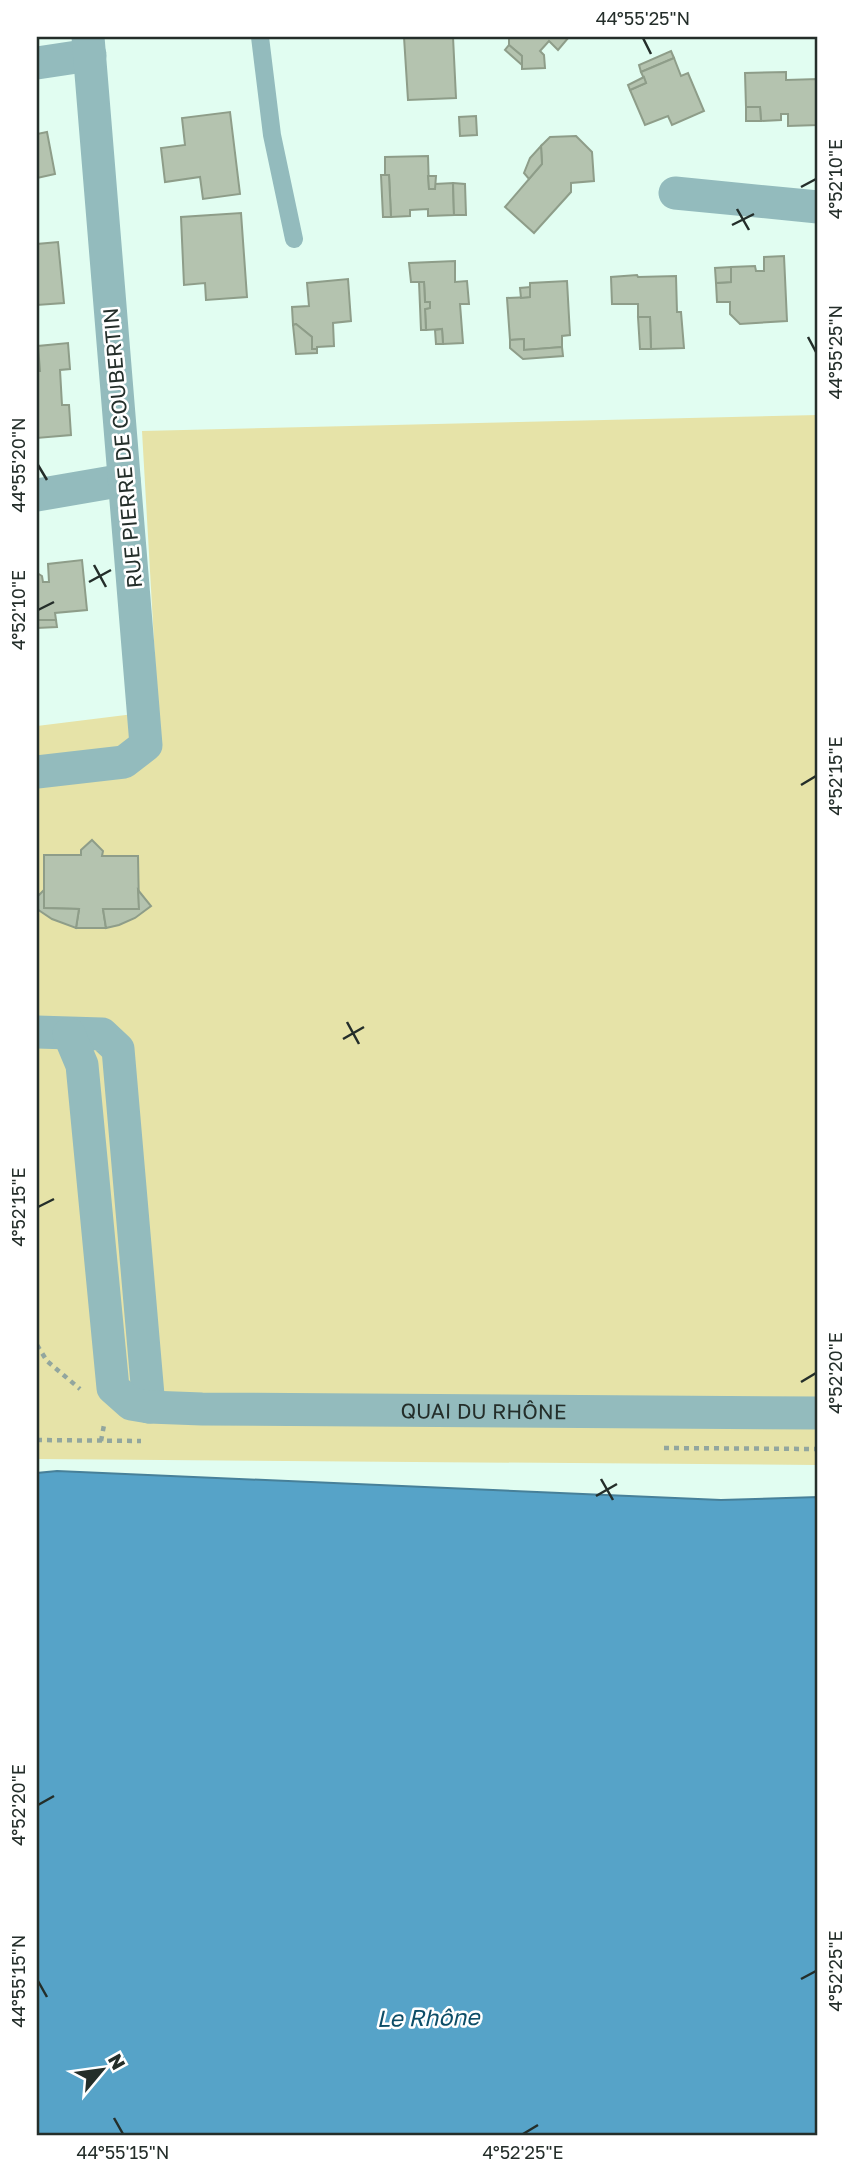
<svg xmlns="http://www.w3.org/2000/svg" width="855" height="2172" font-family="'Golos Text',sans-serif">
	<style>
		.green { fill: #e6e3a8 }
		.water { fill: #56a3c8; stroke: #478099; stroke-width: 2 }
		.building { fill: #b4c3af; stroke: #8e9d89; stroke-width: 2 }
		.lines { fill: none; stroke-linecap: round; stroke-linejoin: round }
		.path { stroke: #92a69e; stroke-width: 4.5; stroke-dasharray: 5 5; stroke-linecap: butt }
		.service { stroke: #93bbbd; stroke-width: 18 }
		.minor { stroke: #93bbbd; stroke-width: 33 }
		.ticks { fill: none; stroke: #242e2a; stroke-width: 2.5 }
		.labels { text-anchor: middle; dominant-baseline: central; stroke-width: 5; stroke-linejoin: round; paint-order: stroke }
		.street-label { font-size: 21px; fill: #242e2a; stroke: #fff }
		.water-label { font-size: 23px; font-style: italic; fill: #0d4d67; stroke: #fff }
		.neatline { fill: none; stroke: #242e2a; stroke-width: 2.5 }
		.ticks-label { font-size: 18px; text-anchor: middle; fill: #242e2a }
	</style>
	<rect width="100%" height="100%" fill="#e1fdf1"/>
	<polygon class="green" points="818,415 818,1465 37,1459 37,726 158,711 142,431"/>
	<polygon class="water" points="57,1471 721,1500 818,1497 818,2135 37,2135 37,1473"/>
	<g class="building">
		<polygon points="404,37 453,37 456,98 408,100"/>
		<polygon points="509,37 569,37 558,50 549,41 540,51 544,55 545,68 522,69 522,56 509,45"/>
		<polygon points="509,45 522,56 522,65 505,50"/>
		<polygon points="671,51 674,58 641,72 639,65"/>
		<polygon points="674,58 681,76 688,73 704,111 672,125 668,116 645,125 630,90 646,83 641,72"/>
		<polygon points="786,72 786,80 818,79 818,125 788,126 788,114 781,114 781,120 761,121 760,107 746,107 745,73"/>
		<polygon points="644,77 646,83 630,90 628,85"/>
		<polygon points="746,107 760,107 761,121 746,121"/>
		<polygon points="230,112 240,194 203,199 200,177 165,182 161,148 185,145 182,118"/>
		<polygon points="476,116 477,135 460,136 459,117"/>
		<polygon points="47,132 55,174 37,178 37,134"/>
		<polygon points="576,136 592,152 594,181 571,183 571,192 534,233 505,207 542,164 541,146 550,137"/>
		<polygon points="541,146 542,164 529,179 524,173 530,158"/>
		<polygon points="428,156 429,189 435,189 435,184 453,183 454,215 428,216 428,209 410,210 410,216 391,217 389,175 385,175 385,157"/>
		<polygon points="381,175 389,175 391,217 383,217"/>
		<polygon points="428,176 436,176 435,189 429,189"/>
		<polygon points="453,183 465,184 466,215 454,215"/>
		<polygon points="241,213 247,297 206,300 205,283 184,285 181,217"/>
		<polygon points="58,242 64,303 37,305 37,244"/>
		<polygon points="784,256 787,321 740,324 730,314 730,302 717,302 716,283 731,282 731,267 755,266 756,271 764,271 764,257"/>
		<polygon points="455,261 455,282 467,281 469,304 460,304 463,343 443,344 442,329 426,330 425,309 430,308 430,302 425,302 424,282 411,282 409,263"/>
		<polygon points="731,267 731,282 716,283 715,268"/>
		<polygon points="637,275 638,277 676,276 677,312 681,312 684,348 651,349 650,317 638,317 638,304 612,304 611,277"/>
		<polygon points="348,279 351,321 333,323 334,346 317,347 317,349 312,349 312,337 296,324 293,325 292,307 309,306 307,283"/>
		<polygon points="567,281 570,335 562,336 562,347 524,350 524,339 510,340 507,298 530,297 530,283"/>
		<polygon points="419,282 424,282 425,302 430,302 430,308 425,309 426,330 421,330"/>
		<polygon points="530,287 530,297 521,298 520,288"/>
		<polygon points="638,317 650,317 651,349 640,349"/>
		<polygon points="296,324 312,337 312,349 317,349 317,353 296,354 293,325"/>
		<polygon points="442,329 443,344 436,344 435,330"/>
		<polygon points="524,339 524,350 562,347 563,356 523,359 510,348 510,340"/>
		<polygon points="68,343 70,369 60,370 62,405 69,405 71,435 37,438 37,371 40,371 38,346"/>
		<polygon points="82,560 87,610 55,613 56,620 38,620 37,573 42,576 43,582 49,582 48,564"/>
		<polygon points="37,615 38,620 56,620 57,627 37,628"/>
		<polygon points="92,840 103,851 102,856 138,856 139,909 103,909 106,928 76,928 79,909 44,908 44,855 81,855 81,850"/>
		<polygon points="44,890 44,908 79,909 76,928 52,919 37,909 37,897"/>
		<polygon points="138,890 151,906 135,918 119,925 106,928 103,909 139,909"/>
	</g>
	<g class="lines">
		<g class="path">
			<polyline points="37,1345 47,1361 80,1389"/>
			<polyline points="37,1440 141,1441"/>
			<polyline points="101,1441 104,1425"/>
			<polyline points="664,1448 818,1449"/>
		</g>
		<polyline class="service" points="260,37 272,135 294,239"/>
		<g class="minor">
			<polyline points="37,63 90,55"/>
			<polyline points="675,193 818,207"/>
			<polyline points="37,495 124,480"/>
			<polyline points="37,772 124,762 146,745 88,37"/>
			<polyline points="37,1032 102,1034 118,1049 149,1407"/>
			<path id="s1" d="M 69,1034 L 82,1065 L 113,1388 L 131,1404 L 149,1407 L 202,1409 L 818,1413"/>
		</g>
	</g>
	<path class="ticks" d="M 643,38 L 651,54M 801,187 L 816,179M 737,209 L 749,230M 732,225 L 754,214M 808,337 L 816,352M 38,465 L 47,480M 94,565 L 106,587M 89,582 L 111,570M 38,610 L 54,602M 801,785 L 816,776M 347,1022 L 359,1044M 343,1039 L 364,1027M 38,1207 L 54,1199M 801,1382 L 816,1373M 601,1479 L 613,1500M 596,1496 L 617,1484M 38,1805 L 54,1796M 801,1979 L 816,1971M 38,1981 L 47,1997M 114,2118 L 123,2134M 523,2134 L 538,2125"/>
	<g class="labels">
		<g class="street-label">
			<text transform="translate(122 448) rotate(-95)">RUE PIERRE DE COUBERTIN</text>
			<text stroke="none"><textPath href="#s1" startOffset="735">QUAI DU RHÔNE</textPath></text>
		</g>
		<g class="water-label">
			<text transform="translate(428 2017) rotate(-1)">Le Rhône</text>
		</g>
	</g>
	<rect width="855" height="2172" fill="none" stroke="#ffffff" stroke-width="77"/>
	<g transform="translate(102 2070) rotate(61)" stroke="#ffffff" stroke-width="5" paint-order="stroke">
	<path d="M0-5L12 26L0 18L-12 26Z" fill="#242e2a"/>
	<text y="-10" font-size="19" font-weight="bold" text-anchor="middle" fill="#242e2a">N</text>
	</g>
	<rect x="38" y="38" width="778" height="2096" class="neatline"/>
	<g class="ticks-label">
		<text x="643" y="25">44°55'25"N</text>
		<text transform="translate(836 179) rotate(-90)" y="6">4°52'10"E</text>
		<text transform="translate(836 352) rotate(-90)" y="6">44°55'25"N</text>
		<text transform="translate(19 465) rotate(-90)" y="6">44°55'20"N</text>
		<text transform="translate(19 610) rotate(-90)" y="6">4°52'10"E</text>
		<text transform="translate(836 776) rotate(-90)" y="6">4°52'15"E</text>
		<text transform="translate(19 1207) rotate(-90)" y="6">4°52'15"E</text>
		<text transform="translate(836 1373) rotate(-90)" y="6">4°52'20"E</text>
		<text transform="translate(19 1805) rotate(-90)" y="6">4°52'20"E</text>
		<text transform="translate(836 1971) rotate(-90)" y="6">4°52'25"E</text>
		<text transform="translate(19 1981) rotate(-90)" y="6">44°55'15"N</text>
		<text x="123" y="2159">44°55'15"N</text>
		<text x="523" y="2159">4°52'25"E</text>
	</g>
</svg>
